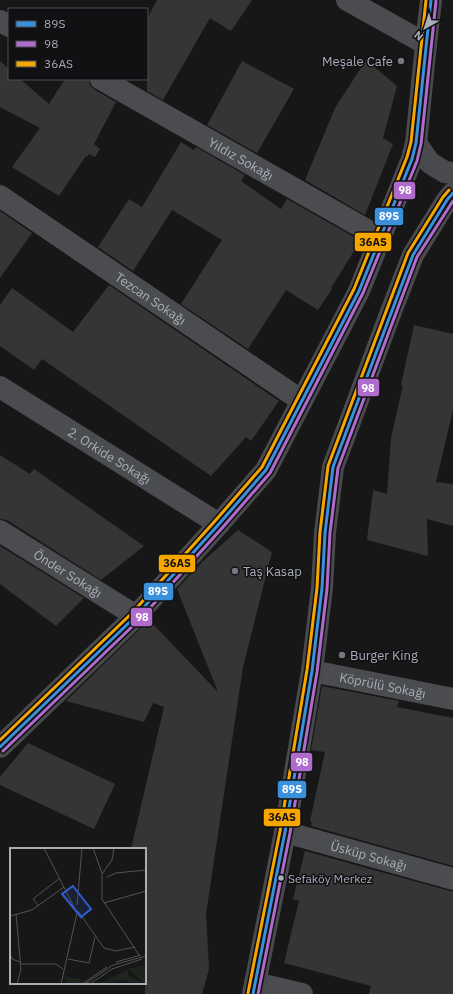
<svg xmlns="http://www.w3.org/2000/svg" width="453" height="994" font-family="'IBM Plex Sans',sans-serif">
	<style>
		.building { fill: #353536 }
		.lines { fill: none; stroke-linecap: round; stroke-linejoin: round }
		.minor { stroke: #4b4c50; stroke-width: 22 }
		.secondary { stroke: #4a4a4e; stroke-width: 22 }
		.bus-1-casing { stroke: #111113; stroke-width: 6 }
		.bus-2-casing { stroke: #111113; stroke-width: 6 }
		.bus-3-casing { stroke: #111113; stroke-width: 6 }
		.bus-1 { stroke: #3a90db; stroke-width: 3 }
		.bus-2 { stroke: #b06ccc; stroke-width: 3 }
		.bus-3 { stroke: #f7a600; stroke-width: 3 }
		.poi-dot { fill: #757880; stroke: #111113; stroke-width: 1.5 }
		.bus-dot { fill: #a8adb8; stroke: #111113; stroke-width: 1.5 }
		.labels { text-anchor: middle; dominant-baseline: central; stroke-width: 3; stroke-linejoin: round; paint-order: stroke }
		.bus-label { font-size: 12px; fill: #a8adb8; stroke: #111113; text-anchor: start }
		.poi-label { font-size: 13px; fill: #a8adb8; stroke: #111113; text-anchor: start }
		.street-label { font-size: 13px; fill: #a8adb8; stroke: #111113 }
		.inset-road { fill: none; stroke: #515357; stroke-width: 1 }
		.view { fill: #325cd3; fill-opacity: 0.15; stroke: #325cd3; stroke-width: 2 }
		.inset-edge { fill: none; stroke: #a8adb8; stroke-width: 2 }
		.line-badge { stroke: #111113; stroke-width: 1.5 }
		.badge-label { font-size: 11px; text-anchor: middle; font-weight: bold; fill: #fff }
		.pale-badge-label { font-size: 11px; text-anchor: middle; font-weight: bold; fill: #111 }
	</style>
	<rect width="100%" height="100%" fill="#171717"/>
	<g class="building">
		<polygon points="157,0 252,0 231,31 210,18 163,100 147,91 147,19"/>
		<polygon points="366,60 397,86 383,138 393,144 365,215 305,180 335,108"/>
		<polygon points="0,61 9,69 9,79 20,79 49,104 65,79 89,79 90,85 95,90 116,102 94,144 100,149 95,157 89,154 87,157 86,156 59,196 12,167 40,128 0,107"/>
		<polygon points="242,61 294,89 257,153 207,125"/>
		<polygon points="181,142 194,150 196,147 245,175 241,181 281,209 287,199 356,238 355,240 359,243 331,288 332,289 318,310 286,290 248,349 181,304 222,240 172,210 133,271 98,247 129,199 142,207"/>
		<polygon points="0,211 32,233 0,278"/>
		<polygon points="109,285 279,401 251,441 246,437 211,476 42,359 34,370 0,346 0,305 12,288 73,332"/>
		<polygon points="414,325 453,334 453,410 436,482 453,484 453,526 427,519 428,556 367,540 373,490 387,494 391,438 403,385 401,385"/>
		<polygon points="0,455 30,474 34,469 144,546 101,580 7,520 0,519"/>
		<polygon points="238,530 272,552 243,667 206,914 209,969 202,994 145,994 145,849 131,849 164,707 153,703 144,722 66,701 149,620 218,692 177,589 202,562"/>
		<polygon points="0,546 84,598 56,626 0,584"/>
		<polygon points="322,686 399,701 397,707 453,718 453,866 311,826 312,822 310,821 325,752 311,750"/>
		<polygon points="28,743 115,784 94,829 0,785 0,777"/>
		<polygon points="305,851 450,891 453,891 453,994 369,994 371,986 284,963 299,901 293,899"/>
	</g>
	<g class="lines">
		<g class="minor">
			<polyline points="347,0 426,44"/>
			<polyline points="0,21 9,26"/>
			<path id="s1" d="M 101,79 L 381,238"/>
			<path id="s2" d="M 0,196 L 302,401"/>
			<path id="s3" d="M 0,387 L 219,524"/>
			<path id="s4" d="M 0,531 L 136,616"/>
			<path id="s5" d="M 312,671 L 453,699"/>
			<path id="s6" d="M 285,832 L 453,879"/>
			<polyline points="255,983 302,994"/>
		</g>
		<g class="secondary">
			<polyline points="416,143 430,163 445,172 453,173"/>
			<polyline points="0,747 136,616 219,524 266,470 359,291 412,159 416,143 426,44 431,0"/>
			<polyline points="253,994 285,832 312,671 322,588 325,533 333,467 392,309 413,255 447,200 453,193"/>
		</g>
		<defs>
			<g id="bus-1">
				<polyline points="0,747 136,616 219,524 266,470 359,291 412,159 416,143 431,0"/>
				<polyline points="253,994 285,832 312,671 322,588 325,533 333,467 413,255 447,200 453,193"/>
			</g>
			<g id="bus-2">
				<polyline points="3,751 140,619 223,527 270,473 363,293 417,161 421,144 436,1"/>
				<polyline points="258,994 290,833 317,672 327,589 330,533 338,468 417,257 453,201"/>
			</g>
			<g id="bus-3">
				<polyline points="0,740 132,613 215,521 262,467 354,289 407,157 411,142 426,0"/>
				<polyline points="248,993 280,831 307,670 317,588 320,532 328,466 408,253 443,197 449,190"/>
			</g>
		</defs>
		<use href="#bus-1" class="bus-1-casing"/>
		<use href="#bus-2" class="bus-2-casing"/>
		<use href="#bus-3" class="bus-3-casing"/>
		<use href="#bus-1" class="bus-1"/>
		<use href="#bus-2" class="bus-2"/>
		<use href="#bus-3" class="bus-3"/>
	</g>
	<g class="poi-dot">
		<circle cx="401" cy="61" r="4"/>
		<circle cx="235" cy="571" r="4"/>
		<circle cx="342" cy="655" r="4"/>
	</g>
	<circle class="bus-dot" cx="281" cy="878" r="3.5"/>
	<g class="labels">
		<g class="bus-label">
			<text x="288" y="878">Sefaköy Merkez</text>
		</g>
		<g class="poi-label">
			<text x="393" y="61" text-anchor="end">Meşale Cafe</text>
			<text x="243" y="571">Taş Kasap</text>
			<text x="350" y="655">Burger King</text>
		</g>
		<g class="street-label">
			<text stroke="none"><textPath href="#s1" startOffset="161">Yıldız Sokağı</textPath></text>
			<text stroke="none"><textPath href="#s2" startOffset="182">Tezcan Sokağı</textPath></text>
			<text stroke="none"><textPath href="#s3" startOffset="129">2. Orkide Sokağı</textPath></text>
			<text stroke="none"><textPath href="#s4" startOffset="80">Önder Sokağı</textPath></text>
			<text stroke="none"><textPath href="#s5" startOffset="72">Köprülü Sokağı</textPath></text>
			<text stroke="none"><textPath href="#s6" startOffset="87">Üsküp Sokağı</textPath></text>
		</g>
	</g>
	<g transform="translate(10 848)">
		<rect width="136" height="136" fill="#171717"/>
		<path d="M 136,117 L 136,135 L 135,136 L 118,121 ZM 118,121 L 118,127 L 134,136 L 118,134 L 118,132 L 89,136 ZM 55,128 L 74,132 L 69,136 L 57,136 Z" fill="#1d241e"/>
		<path class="inset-road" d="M 34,0 L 67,65 L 51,136M 83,0 L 92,25M 104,0 L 102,12 L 92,26 L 92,51 L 129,107M 97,29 L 106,25 L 136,22M 94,55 L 136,43M 28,57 L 23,51 L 50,30M 67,57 L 72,0M 68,63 L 94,100 L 106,103 L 125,99M 6,66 L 11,121 L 7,136M 0,68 L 22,62 L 54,39M 0,105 L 2,111 L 10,114M 58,111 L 79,115 L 85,89M 106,114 L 131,107M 10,116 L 46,116 L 53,121M 72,136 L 97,119M 75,136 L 103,117 L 136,108M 80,136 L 102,121 L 132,111"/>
		<path class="view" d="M 63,38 L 81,61 L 71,69 L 52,46 Z"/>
		<rect width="136" height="136" class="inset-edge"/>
	</g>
	<g class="line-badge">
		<rect x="393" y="181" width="23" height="19" rx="4" fill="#b06ccc"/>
		<rect x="374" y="207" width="30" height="19" rx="4" fill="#3a90db"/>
		<rect x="354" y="232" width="38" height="20" rx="4" fill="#f7a600"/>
		<rect x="357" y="378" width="23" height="19" rx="4" fill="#b06ccc"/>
		<rect x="158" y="554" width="38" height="19" rx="4" fill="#f7a600"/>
		<rect x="143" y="582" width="31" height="19" rx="4" fill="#3a90db"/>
		<rect x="130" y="607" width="23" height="20" rx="4" fill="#b06ccc"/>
		<rect x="290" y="752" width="23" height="20" rx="4" fill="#b06ccc"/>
		<rect x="277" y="780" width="30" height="19" rx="4" fill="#3a90db"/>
		<rect x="263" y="808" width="38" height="19" rx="4" fill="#f7a600"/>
	</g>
	<g class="badge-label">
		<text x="405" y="194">98</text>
		<text x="389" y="220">89S</text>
		<text x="368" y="392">98</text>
		<text x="158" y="595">89S</text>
		<text x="142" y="621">98</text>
		<text x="302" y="766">98</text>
		<text x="292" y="793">89S</text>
	</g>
	<g class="pale-badge-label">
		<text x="373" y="246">36AS</text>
		<text x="177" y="567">36AS</text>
		<text x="282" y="821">36AS</text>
	</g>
	<rect x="8" y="8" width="140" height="72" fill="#111113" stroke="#4d4f55"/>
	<rect x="16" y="21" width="20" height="6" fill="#3a90db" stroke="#4d4f55"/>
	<text x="44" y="28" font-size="12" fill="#a8adb8">89S</text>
	<rect x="16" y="41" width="20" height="6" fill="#b06ccc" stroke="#4d4f55"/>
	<text x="44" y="48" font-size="12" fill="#a8adb8">98</text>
	<rect x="16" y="61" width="20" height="6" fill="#f7a600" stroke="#4d4f55"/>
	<text x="44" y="68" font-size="12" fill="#a8adb8">36AS</text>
	<g transform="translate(425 28) rotate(219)" stroke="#111113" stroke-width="3" paint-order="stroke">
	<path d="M0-3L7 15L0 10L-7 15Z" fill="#a8adb8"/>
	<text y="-6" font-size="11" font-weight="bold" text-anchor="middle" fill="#a8adb8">N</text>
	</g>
</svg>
